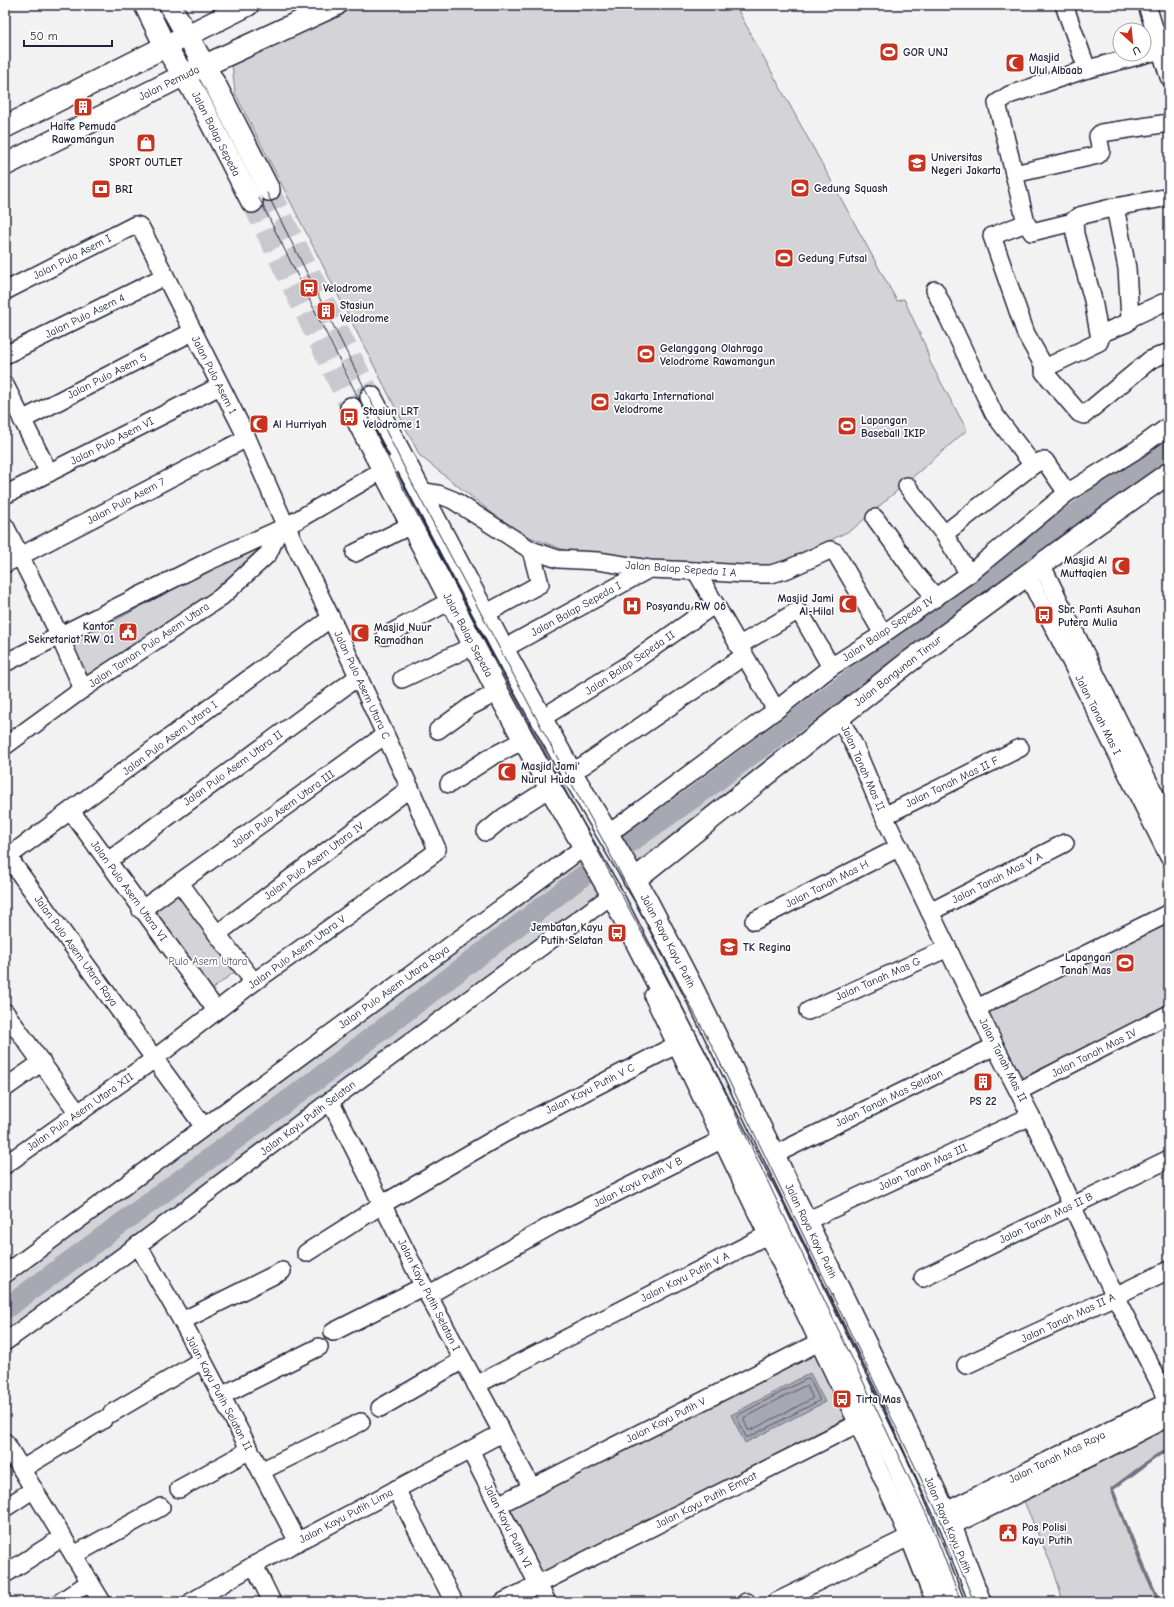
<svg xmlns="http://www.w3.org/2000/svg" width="1174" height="1607" font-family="'Comic Neue',sans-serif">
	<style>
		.green { fill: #d3d3d8; stroke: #7a7a8a }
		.water { fill: #a8a8b2; stroke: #727282 }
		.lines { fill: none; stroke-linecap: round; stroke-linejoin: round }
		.shore { stroke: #58586b; stroke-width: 1 }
		.stream { stroke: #727282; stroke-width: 3.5 }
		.river { stroke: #a8a8b2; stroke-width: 21 }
		.major-tunnel { stroke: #c8c8ce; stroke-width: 21; stroke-dasharray: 21 10; stroke-linecap: butt }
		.minor-casing { stroke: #22223b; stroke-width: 20 }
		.major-casing { stroke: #22223b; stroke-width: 24 }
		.minor { stroke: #fff; stroke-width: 17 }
		.major { stroke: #fff; stroke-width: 21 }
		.tram { stroke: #22223b; stroke-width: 1 }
		.labels { text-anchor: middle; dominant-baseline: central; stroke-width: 3.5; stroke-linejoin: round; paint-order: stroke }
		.poi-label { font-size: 11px; font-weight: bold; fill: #22223b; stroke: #fff; text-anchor: start }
		.street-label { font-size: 11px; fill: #22223b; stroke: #fff }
		.park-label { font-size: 11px; fill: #57576a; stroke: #fff }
	</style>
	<rect width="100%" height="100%" fill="#f2f2f3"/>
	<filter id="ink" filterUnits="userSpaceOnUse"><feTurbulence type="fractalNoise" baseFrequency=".025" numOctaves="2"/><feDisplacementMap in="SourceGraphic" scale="8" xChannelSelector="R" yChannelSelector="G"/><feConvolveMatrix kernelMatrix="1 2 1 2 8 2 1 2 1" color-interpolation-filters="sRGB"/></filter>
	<g filter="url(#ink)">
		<g class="green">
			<polygon points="336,5 735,5 897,301 904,299 925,345 930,362 967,430 853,529 805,553 776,566 659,575 578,555 516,532 420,456 235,93 231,53"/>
			<polygon points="1169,426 1169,473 634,880 607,833"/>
			<polygon points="275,533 261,557 87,694 65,648"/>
			<polygon points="584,847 612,895 5,1342 5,1274"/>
			<polygon points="173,889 237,970 210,991 147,908"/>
			<polygon points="1169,920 1169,1006 1018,1080 984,1011"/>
			<polygon points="823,1333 858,1412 543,1574 508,1503"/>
			<polygon points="1169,1419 1169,1450 1158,1455 1112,1489 1160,1602 1061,1602 1062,1598 1054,1571 1020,1492"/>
		</g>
		<polygon class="water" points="810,1373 825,1402 745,1443 731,1415"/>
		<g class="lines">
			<g class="shore">
				<polygon points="807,1379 810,1380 819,1398 819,1401 749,1437 746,1437 737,1418 737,1416"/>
				<polygon points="805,1386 807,1387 812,1396 812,1399 751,1430 748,1430 744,1420 744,1418"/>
			</g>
			<polyline class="stream" points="1159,1602 1133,1543 1112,1489 1158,1455 1169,1450"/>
			<g class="river">
				<polyline points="626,845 696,796 1046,534 1080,511 1169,445"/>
				<polyline points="5,1309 316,1080 588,872"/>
			</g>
			<g class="major-tunnel">
				<polyline points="269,190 371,397"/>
				<polyline points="252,202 351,408"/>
			</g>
			<defs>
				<g id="minor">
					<polyline points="1064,5 1087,69"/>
					<polyline points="1147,5 1169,77"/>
					<polyline points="1014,174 1098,155 1101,151 1098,136 1101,133 1169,123"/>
					<polyline points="1169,197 1115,207 1079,216 1074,220 1075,234 1093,300 1100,339 1099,342 1045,368 1044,372 1079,413 1084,415 1150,360 1169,352"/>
					<polyline points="1026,223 997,103 1009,95 1084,70 1161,50"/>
					<polyline points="935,290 994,414 1033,465 1041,461 1045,461 1067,493"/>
					<polyline points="5,291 135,225 139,226 141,228 247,438 283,520 331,618 410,788 437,849 432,855 254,982 146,1065 5,1165"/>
					<polyline points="1130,318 1169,300"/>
					<polyline points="1100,334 1127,323 1130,319 1127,268 1115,207"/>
					<polyline points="5,355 165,276"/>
					<polyline points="1045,368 1026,334 992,236 1026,223 1032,232 1073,222"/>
					<polyline points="5,385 49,473"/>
					<polyline points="22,420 192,332"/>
					<polyline points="907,486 944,534 969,574"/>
					<polyline points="421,491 438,494 453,500 531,550 558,559 598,561 649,569 696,571 744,574 771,574 788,569 830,550 835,552 837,555 883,634"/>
					<polyline points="5,495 220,386"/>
					<polyline points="875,518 915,573 936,598"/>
					<polyline points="5,526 53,622 83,689"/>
					<polyline points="944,534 1033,465"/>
					<polyline points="355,553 411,525"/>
					<polyline points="5,564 247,438"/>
					<polyline points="1041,564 1169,823"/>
					<polyline points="696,571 776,710"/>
					<polyline points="1027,574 1169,857"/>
					<polyline points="485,614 540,584 531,550"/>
					<polyline points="385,636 450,601"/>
					<polyline points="738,646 794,613 798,612 801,614 831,667"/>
					<polyline points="503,649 649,569"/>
					<polyline points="5,663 209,561 287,526 383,470 404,459"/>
					<polyline points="402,679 473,646"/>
					<polyline points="839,717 855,747 884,816 930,912 995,1046 1031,1116 1072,1206 1115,1296 1162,1388 1166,1403"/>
					<polyline points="542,718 631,663 715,604"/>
					<polyline points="438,730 471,706 498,692"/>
					<polyline points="5,746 83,689 221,597 268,554 279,530"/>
					<polyline points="571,772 584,765 744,656"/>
					<polyline points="449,784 489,758 524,740"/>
					<polyline points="71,811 216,1010"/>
					<polyline points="884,816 1020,748"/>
					<polyline points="486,832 504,817 550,788"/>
					<polyline points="607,833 619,826 776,710 831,667 883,634 969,574 1067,493 1136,450 1169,426"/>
					<polyline points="5,853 204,1127"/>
					<polyline points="5,859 331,618"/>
					<polyline points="108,861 359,676"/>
					<polyline points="180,883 217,934 254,982"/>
					<polyline points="141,910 385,735"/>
					<polyline points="930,912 1065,843"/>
					<polyline points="754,921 900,847"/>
					<polyline points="217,934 410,788"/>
					<polyline points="653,996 858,1424 909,1537 929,1588 937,1602"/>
					<polyline points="977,1008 1169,913"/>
					<polyline points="808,1011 948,948"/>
					<polyline points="5,1012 78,1113"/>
					<polyline points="5,1088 42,1062"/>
					<polyline points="1019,1091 1169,1014"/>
					<polyline points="330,1101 428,1295 532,1488"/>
					<polyline points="782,1151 995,1046"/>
					<polyline points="815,1217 1031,1116"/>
					<polyline points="138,1245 182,1321 298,1542"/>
					<polyline points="306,1253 383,1204 505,1133 676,1045"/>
					<polyline points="5,1274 584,847"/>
					<polyline points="923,1278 1169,1159"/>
					<polyline points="428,1295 554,1224 723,1139"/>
					<polyline points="182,1321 282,1271"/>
					<polyline points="333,1332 424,1286"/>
					<polyline points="5,1342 138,1245 330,1101 612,895"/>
					<polyline points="966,1365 1115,1296 1169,1270"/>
					<polyline points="476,1385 767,1235"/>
					<polyline points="221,1396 319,1347"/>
					<polyline points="380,1408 463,1360"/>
					<polyline points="112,1413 202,1360"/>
					<polyline points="5,1442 102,1602"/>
					<polyline points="470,1450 547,1602"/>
					<polyline points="22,1469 103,1420"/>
					<polyline points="261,1471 361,1422"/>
					<polyline points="179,1489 250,1450"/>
					<polyline points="396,1489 454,1602"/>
					<polyline points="498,1505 829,1337"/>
					<polyline points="5,1508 34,1489"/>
					<polyline points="944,1512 1169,1401"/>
					<polyline points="951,1526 1028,1489 1169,1417"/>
					<polyline points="74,1555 161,1507"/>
					<polyline points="254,1565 272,1602"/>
					<polyline points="5,1574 63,1537"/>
					<polyline points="60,1602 90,1582"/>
					<polyline points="191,1602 254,1565 502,1433"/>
					<polyline points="503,1602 867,1419"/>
					<polyline points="746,1602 747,1602"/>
					<polyline points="776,1602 909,1537"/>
				</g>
				<g id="major">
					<polyline points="145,5 165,46 198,98 252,202"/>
					<polyline points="170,5 217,88 269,190"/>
					<polyline points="5,127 248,5"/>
					<polyline points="5,165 184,75 336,5"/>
					<polyline points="371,397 503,649 571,772 645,897 693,989 892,1398 951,1526 980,1602"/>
					<polyline points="351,408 498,692 550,788 612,895 771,1204 897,1464 925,1529 953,1602"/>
					<polyline points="634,880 906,664 1091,528 1169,473"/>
				</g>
			</defs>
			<use href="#minor" class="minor-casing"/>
			<use href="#major" class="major-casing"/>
			<use href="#minor" class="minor"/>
			<use href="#major" class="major"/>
			<g class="tram">
				<polyline points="267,193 412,483 558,759 600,835 713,1048 939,1516 974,1602"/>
				<polyline points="259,198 402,486 706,1052 933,1528 961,1602"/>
			</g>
		</g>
	</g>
	<defs>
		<symbol id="stadium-square" viewBox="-11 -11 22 22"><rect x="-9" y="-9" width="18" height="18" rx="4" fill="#c8321e" stroke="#fff"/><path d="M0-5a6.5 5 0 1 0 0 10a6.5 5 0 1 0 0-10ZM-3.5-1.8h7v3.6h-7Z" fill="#fff"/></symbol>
		<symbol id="mosque-square" viewBox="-11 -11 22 22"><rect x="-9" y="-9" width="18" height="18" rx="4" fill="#c8321e" stroke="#fff"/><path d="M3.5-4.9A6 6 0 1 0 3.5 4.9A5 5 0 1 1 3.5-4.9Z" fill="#fff"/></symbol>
		<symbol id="building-square" viewBox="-11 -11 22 22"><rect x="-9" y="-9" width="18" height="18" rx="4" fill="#c8321e" stroke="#fff"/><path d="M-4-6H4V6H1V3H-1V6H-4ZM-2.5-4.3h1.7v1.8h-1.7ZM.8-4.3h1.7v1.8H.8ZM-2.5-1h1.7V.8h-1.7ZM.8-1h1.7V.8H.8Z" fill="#fff"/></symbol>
		<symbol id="shop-square" viewBox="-11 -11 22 22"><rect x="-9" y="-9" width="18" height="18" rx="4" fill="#c8321e" stroke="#fff"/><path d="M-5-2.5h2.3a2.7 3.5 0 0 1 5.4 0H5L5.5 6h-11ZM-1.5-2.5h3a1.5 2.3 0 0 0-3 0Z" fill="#fff"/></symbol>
		<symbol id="university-square" viewBox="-11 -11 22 22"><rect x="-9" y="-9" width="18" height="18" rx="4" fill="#c8321e" stroke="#fff"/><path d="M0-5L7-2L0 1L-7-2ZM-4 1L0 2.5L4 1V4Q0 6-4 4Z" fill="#fff"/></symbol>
		<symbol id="bank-square" viewBox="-11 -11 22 22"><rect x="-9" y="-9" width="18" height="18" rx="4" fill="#c8321e" stroke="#fff"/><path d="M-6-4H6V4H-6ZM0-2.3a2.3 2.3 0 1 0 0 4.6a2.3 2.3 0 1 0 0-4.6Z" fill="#fff"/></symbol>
		<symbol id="station-square" viewBox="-11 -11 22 22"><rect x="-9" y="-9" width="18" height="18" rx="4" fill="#c8321e" stroke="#fff"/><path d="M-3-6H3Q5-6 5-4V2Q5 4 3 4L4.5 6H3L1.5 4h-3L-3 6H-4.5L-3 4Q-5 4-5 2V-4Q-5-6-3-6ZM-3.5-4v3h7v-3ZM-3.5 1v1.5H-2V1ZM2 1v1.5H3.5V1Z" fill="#fff"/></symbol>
		<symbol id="bus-square" viewBox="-11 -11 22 22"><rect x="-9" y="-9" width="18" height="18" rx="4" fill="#c8321e" stroke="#fff"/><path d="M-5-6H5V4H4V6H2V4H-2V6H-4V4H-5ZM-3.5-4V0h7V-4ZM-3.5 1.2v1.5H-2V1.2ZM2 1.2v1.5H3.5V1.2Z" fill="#fff"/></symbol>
		<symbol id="hospital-square" viewBox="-11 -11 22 22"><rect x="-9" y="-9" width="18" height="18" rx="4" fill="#c8321e" stroke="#fff"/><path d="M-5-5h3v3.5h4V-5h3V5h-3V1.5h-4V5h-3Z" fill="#fff"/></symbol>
		<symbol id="civic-square" viewBox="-11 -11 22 22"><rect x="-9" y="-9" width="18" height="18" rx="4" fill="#c8321e" stroke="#fff"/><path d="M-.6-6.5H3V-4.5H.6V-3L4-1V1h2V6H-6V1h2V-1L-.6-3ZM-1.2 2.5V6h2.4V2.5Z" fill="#fff"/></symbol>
		<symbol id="school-square" viewBox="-11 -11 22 22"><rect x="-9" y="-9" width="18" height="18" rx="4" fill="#c8321e" stroke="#fff"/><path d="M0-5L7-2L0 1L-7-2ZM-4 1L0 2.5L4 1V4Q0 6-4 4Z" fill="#fff"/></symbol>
	</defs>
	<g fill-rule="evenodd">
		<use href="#stadium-square" x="878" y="41" width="22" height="22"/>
		<use href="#mosque-square" x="1004" y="52" width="22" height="22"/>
		<use href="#building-square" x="72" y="96" width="22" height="22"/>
		<use href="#shop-square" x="135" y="132" width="22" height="22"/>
		<use href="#university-square" x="906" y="152" width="22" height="22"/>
		<use href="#stadium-square" x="789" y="177" width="22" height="22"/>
		<use href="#bank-square" x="90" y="178" width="22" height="22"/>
		<use href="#stadium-square" x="773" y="247" width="22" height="22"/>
		<use href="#station-square" x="298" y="277" width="22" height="22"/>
		<use href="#building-square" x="315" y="300" width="22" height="22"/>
		<use href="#stadium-square" x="635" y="343" width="22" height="22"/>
		<use href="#stadium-square" x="589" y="391" width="22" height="22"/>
		<use href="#bus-square" x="338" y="406" width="22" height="22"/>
		<use href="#mosque-square" x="248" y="413" width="22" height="22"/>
		<use href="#stadium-square" x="836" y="415" width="22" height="22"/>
		<use href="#mosque-square" x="1110" y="555" width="22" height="22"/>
		<use href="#mosque-square" x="837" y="593" width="22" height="22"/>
		<use href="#hospital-square" x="621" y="595" width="22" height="22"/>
		<use href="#bus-square" x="1033" y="604" width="22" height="22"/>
		<use href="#civic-square" x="117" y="621" width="22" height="22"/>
		<use href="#mosque-square" x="349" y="622" width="22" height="22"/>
		<use href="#mosque-square" x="496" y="761" width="22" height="22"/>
		<use href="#bus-square" x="606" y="922" width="22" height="22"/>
		<use href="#school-square" x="718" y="936" width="22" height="22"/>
		<use href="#stadium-square" x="1114" y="952" width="22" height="22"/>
		<use href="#building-square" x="972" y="1071" width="22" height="22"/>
		<use href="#bus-square" x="831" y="1388" width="22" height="22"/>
		<use href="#civic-square" x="997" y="1522" width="22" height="22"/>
	</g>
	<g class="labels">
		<g class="poi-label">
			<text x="903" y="52">GOR UNJ</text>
			<text x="1029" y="57">Masjid<tspan x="1029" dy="13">Ulul Albaab</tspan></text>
			<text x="83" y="126" text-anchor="middle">Halte Pemuda<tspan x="83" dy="13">Rawamangun</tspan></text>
			<text x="931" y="157">Universitas<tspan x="931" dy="13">Negeri Jakarta</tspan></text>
			<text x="146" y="162" text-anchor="middle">SPORT OUTLET</text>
			<text x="814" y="188">Gedung Squash</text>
			<text x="115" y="189">BRI</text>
			<text x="798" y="258">Gedung Futsal</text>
			<text x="323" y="288">Velodrome</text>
			<text x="340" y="305">Stasiun<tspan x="340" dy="13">Velodrome</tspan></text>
			<text x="660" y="348">Gelanggang Olahraga<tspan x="660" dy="13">Velodrome Rawamangun</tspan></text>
			<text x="614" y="396">Jakarta International<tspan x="614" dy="13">Velodrome</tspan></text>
			<text x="363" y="411">Stasiun LRT<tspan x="363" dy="13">Velodrome 1</tspan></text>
			<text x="861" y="420">Lapangan<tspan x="861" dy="13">Baseball IKIP</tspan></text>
			<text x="273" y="424">Al Hurriyah</text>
			<text x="1107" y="560" text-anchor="end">Masjid Al<tspan x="1107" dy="13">Muttaqien</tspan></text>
			<text x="834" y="598" text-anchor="end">Masjid Jami<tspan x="834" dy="13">Al-Hilal</tspan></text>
			<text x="646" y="606">Posyandu RW 06</text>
			<text x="1058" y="609">Sbr. Panti Asuhan<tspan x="1058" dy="13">Putera Mulia</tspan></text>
			<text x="114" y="626" text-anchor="end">Kantor<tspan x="114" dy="13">Sekretariat RW 01</tspan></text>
			<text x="374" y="627">Masjid Nuur<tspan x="374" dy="13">Ramadhan</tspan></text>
			<text x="521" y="766">Masjid Jami'<tspan x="521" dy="13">Nurul Huda</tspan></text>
			<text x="603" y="927" text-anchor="end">Jembatan Kayu<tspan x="603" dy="13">Putih Selatan</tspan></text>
			<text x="743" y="947">TK Regina</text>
			<text x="1111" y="957" text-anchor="end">Lapangan<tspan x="1111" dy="13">Tanah Mas</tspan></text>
			<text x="983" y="1101" text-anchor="middle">PS 22</text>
			<text x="856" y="1399">Tirta Mas</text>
			<text x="1022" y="1527">Pos Polisi<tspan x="1022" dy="13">Kayu Putih</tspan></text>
		</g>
		<g class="street-label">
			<text transform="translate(169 83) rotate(-26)">Jalan Pemuda</text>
			<text transform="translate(216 134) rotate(63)">Jalan Balap Sepeda</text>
			<text transform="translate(72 257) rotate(-27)">Jalan Pulo Asem I</text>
			<text transform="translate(85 316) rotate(-26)">Jalan Pulo Asem 4</text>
			<text transform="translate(214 375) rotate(63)">Jalan Pulo Asem 1</text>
			<text transform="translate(107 376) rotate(-27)">Jalan Pulo Asem 5</text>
			<text transform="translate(112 441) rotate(-27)">Jalan Pulo Asem VI</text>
			<text transform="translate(126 501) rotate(-28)">Jalan Pulo Asem 7</text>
			<text transform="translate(681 569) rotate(4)">Jalan Balap Sepeda I A</text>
			<text transform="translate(576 609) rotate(-29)">Jalan Balap Sepeda I</text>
			<text transform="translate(888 629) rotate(-34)">Jalan Balap Sepeda IV</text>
			<text transform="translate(468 635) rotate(62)">Jalan Balap Sepeda</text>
			<text transform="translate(149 645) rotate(-34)">Jalan Taman Pulo Asem Utara</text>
			<text transform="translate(630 663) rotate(-34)">Jalan Balap Sepeda II</text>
			<text transform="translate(898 671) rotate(-38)">Jalan Bangunan Timur</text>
			<text transform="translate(362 685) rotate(65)">Jalan Pulo Asem Utara C</text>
			<text transform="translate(1098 715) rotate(63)">Jalan Tanah Mas I</text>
			<text transform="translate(170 738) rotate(-37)">Jalan Pulo Asem Utara I</text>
			<text transform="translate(233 768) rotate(-36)">Jalan Pulo Asem Utara II</text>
			<text transform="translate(863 768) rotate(66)">Jalan Tanah Mas II</text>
			<text transform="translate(952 782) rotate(-26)">Jalan Tanah Mas II F</text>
			<text transform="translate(283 809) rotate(-36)">Jalan Pulo Asem Utara III</text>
			<text transform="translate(314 861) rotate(-37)">Jalan Pulo Asem Utara IV</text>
			<text transform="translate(997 878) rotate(-27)">Jalan Tanah Mas V A</text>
			<text transform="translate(827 884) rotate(-27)">Jalan Tanah Mas H</text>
			<text transform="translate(129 891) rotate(54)">Jalan Pulo Asem Utara VI</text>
			<text transform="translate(668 941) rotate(62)">Jalan Raya Kayu Putih</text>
			<text transform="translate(76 951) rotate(54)">Jalan Pulo Asem Utara Raya</text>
			<text transform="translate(297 952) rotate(-36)">Jalan Pulo Asem Utara V</text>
			<text transform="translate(878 979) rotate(-24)">Jalan Tanah Mas G</text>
			<text transform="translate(394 987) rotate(-36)">Jalan Pulo Asem Utara Raya</text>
			<text transform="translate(1094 1053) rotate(-27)">Jalan Tanah Mas IV</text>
			<text transform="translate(1003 1060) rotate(63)">Jalan Tanah Mas II</text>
			<text transform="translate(590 1089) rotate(-27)">Jalan Kayu Putih V C</text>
			<text transform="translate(889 1098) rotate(-26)">Jalan Tanah Mas Selatan</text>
			<text transform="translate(80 1112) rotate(-35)">Jalan Pulo Asem Utara XII</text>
			<text transform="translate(308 1118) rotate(-37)">Jalan Kayu Putih Selatan</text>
			<text transform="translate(923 1167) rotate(-25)">Jalan Tanah Mas III</text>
			<text transform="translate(638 1182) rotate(-27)">Jalan Kayu Putih V B</text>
			<text transform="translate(1046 1218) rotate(-26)">Jalan Tanah Mas II B</text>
			<text transform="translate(811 1231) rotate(64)">Jalan Raya Kayu Putih</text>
			<text transform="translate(685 1277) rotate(-27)">Jalan Kayu Putih V A</text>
			<text transform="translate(429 1295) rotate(63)">Jalan Kayu Putih Selatan I</text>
			<text transform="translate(1068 1318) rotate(-25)">Jalan Tanah Mas II A</text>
			<text transform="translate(219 1393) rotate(62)">Jalan Kayu Putih Selatan II</text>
			<text transform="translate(666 1420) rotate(-27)">Jalan Kayu Putih V</text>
			<text transform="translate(1057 1457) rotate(-26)">Jalan Tanah Mas Raya</text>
			<text transform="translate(706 1500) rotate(-27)">Jalan Kayu Putih Empat</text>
			<text transform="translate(346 1516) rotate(-28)">Jalan Kayu Putih Lima</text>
			<text transform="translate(948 1525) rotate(67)">Jalan Raya Kayu Putih</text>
			<text transform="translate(508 1526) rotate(63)">Jalan Kayu Putih VI</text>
		</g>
		<g class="park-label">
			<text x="208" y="961">Pulo Asem Utara</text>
		</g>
	</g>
	<rect width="1174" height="1607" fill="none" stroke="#fff" stroke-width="20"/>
	<rect x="10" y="10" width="1154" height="1587" fill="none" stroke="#22223b" stroke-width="1.5" filter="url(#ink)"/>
	<g transform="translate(1132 42) rotate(153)"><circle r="19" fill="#ffffff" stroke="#a7a7b1"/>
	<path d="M0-3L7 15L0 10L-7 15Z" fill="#c8321e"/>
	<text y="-6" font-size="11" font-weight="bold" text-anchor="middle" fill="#22223b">U</text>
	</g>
	<path d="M24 40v6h88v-6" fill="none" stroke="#22223b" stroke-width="2"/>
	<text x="30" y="40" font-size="12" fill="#22223b" stroke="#ffffff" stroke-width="3" paint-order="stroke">50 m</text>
</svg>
